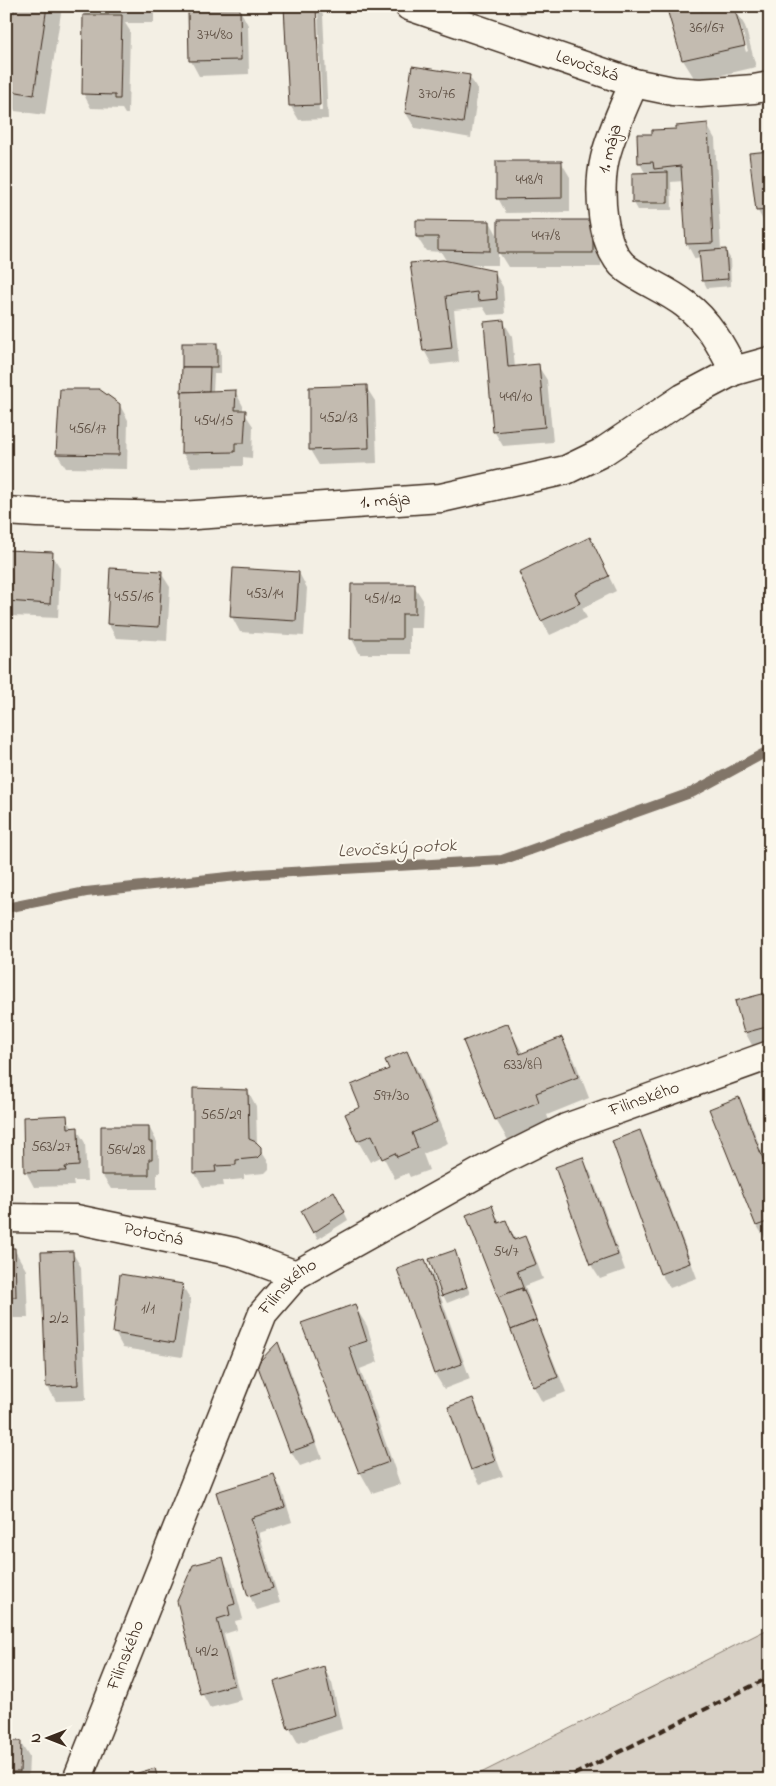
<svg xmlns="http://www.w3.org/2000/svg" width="776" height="1786" font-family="'Indie Flower',sans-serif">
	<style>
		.green { fill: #d8d1c6; stroke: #8a7e72 }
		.shadow { fill: #0003; fill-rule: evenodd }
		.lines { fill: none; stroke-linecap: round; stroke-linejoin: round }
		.stream { stroke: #817468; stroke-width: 10 }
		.building { fill: #c3bbb0; stroke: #3b2a1e }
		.street-casing { stroke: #3b2a1e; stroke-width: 31 }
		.secondary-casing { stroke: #3b2a1e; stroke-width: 31 }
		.street { stroke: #fbf7ec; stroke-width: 28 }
		.secondary { stroke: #fbf7ec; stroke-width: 28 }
		.rail { stroke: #3b2a1e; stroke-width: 4; stroke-dasharray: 8 4; stroke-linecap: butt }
		.labels { text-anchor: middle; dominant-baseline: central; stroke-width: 4; stroke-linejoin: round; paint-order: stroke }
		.number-label { font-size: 15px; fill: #5d4e42 }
		.street-label { font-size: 18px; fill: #3b2a1e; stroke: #fbf7ec }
		.water-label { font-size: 19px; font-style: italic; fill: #645549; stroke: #fbf7ec }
	</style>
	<rect width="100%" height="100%" fill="#f3efe4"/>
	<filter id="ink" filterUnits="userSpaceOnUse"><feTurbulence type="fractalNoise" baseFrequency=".02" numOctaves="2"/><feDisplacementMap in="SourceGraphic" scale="10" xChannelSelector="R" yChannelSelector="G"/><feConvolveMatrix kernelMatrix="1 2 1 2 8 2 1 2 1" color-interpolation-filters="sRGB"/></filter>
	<g filter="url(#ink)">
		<polygon class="green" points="770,1628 770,1780 467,1780"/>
		<g class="shadow">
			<polygon points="16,6 62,6 45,115 15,111 6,95 6,68"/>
			<polygon points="81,6 154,6 154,23 125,23 130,31 128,114 125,114 122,109 91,108 83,93 85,16"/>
			<path d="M 285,6 L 318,6 L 323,15 L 328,119 L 299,120 L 290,105 ZM 315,14 L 318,14 L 322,111 L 319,111 Z"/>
			<polygon points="516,6 541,6 542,9 520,15"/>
			<path d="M 668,6 L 705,6 L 706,11 L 733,6 L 745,26 L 756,67 L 696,81 L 683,60 ZM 738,26 L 741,26 L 748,51 L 746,52 Z"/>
			<polygon points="240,10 248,25 249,74 199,76 191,61"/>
			<polygon points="469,76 478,90 471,138 415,128 406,113"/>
			<polygon points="707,125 715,139 721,251 725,250 730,258 731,286 707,288 703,280 701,258 695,259 687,244 683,181 671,182 672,210 638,210 634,203 634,174 646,174 639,162 653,135"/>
			<polygon points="770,152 770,225 766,226 758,211 751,154"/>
			<polygon points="561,162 570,177 570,212 506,213 498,198"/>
			<polygon points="490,222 499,238 601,236 601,267 508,267 498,251 498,265 466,265 494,272 503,287 505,314 488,315 483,307 454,310 459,362 432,365 424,350 447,262 441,252 426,251 417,237"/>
			<polygon points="503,321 512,336 515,368 538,366 547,380 553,442 503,446 494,431"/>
			<polygon points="216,344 221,351 221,374 214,374 213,392 235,391 243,406 243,411 253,426 252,458 243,457 243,466 191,467 182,452 184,394 182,391"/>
			<polygon points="366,387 375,401 377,463 319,465 310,450"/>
			<polygon points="119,404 128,420 127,469 66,468 57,454"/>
			<polygon points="590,538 616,591 582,608 587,618 550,635 542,621 521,573"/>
			<polygon points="6,551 52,554 60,568 58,618 11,616 6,607"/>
			<polygon points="161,573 170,587 167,641 116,638 108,623"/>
			<polygon points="299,573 307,588 304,636 240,632 232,617"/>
			<polygon points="414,586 423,600 422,628 410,628 410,654 360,654 352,639"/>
			<polygon points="770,993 770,1043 753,1047 745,1032"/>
			<polygon points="507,1024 523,1054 562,1039 574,1059 589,1098 547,1115 550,1123 508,1140 496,1120"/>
			<polygon points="407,1052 419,1073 448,1143 423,1154 429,1170 410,1177 408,1173 395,1179 383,1156 370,1162 358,1141 347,1114 362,1108 390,1070"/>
			<polygon points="248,1091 256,1106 257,1145 269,1163 269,1169 265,1173 244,1175 244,1179 223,1181 224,1186 203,1187 194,1172"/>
			<polygon points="738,1099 747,1113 770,1173 770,1239 766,1240 757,1226 710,1110"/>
			<polygon points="66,1117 73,1129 77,1129 85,1143 87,1181 73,1181 74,1186 34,1187 26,1172"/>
			<polygon points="149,1127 157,1142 157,1153 160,1158 160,1173 157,1173 157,1189 111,1189 102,1175"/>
			<polygon points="640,1132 648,1147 697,1278 670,1288 661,1274 613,1142"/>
			<polygon points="583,1159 591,1174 625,1270 600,1279 591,1265 556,1168"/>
			<polygon points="338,1199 348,1220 318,1239 303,1212"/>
			<polygon points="491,1206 500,1223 506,1221 516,1240 525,1237 533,1252 543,1279 525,1286 531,1303 530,1303 566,1392 542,1402 534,1387 468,1215"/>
			<polygon points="6,1249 14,1249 26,1270 28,1318 11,1318 11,1416 6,1416"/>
			<polygon points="72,1252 81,1267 86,1400 56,1401 48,1387"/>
			<polygon points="454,1252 458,1259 470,1294 447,1303 443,1295"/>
			<polygon points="424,1261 433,1275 470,1379 444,1389 435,1374 398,1270"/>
			<polygon points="182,1285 191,1300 182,1357 123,1348 115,1333"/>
			<polygon points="354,1305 367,1326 378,1362 360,1369 400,1484 372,1493 360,1472 302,1323"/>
			<polygon points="278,1344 286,1359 322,1458 300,1466 291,1452 258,1364"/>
			<polygon points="472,1400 480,1415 503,1476 480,1484 472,1470"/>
			<polygon points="274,1476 282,1490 292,1522 259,1533 280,1603 257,1610 249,1595 218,1493"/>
			<polygon points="222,1559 231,1574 243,1619 235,1621 237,1630 224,1634 241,1700 210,1708 202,1693"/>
			<polygon points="324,1668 332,1683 342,1729 298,1743 290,1729 275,1683"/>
			<polygon points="20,1742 29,1757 28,1780 6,1780"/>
		</g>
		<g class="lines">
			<polyline class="stream" points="6,908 86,892 256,874 502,860 693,792 770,750"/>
		</g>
		<g class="building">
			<polygon points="14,6 47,6 34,95 6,90 6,60"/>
			<rect x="79" y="6" width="67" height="3"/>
			<polygon points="284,6 316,6 320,105 289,106"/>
			<polygon points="666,6 700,6 701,11 721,6 734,6 745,46 682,60"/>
			<polygon points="240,9 241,60 189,61 188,10"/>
			<polygon points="83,15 122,15 120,99 115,99 115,95 82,94"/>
			<polygon points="412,66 470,75 463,123 405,113"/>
			<polygon points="708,123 713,243 686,244 681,166 654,169 653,162 638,163 637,134 652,134 652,130 676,129 676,126"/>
			<polygon points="770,151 770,210 756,211 749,153"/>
			<polygon points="496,161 562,161 562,198 496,199"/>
			<polygon points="668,172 668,203 632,203 632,173"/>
			<polygon points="416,220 490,221 490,251 438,250 438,237 416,237"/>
			<rect x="498" y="220" width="95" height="33"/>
			<polygon points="726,249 728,279 702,281 699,251"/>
			<polygon points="443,260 495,271 497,299 478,301 477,292 446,296 452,348 423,351 410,263"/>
			<polygon points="504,320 508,367 539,364 545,427 493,432 484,322"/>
			<rect x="182" y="343" width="35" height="24"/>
			<polygon points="182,367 210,367 209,391 181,392"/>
			<polygon points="367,385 369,448 309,450 309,387"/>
			<polygon points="60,389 99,389 120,404 119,455 56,454"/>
			<polygon points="236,390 235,410 246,410 244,443 235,443 235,452 181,453 182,392"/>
			<polygon points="590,537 609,576 575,593 580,603 541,621 519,572"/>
			<polygon points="6,550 53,552 50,604 6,601"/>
			<polygon points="110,568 162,571 159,627 107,624"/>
			<polygon points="233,568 299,572 296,621 230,617"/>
			<polygon points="351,584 415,584 415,614 402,614 402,639 350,639"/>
			<polygon points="770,992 770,1026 744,1033 735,1001"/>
			<polygon points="508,1023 520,1054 562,1037 578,1077 536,1093 539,1102 495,1120 463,1041"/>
			<polygon points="407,1051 437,1122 412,1133 418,1148 397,1157 395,1153 382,1159 372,1135 357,1141 345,1114 360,1107 351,1085 389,1069 385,1060"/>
			<polygon points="193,1088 248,1090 249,1139 256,1142 261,1147 261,1154 257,1158 236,1160 236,1165 215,1166 216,1172 193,1173"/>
			<polygon points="739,1097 770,1177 770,1221 756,1226 709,1109"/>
			<polygon points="67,1115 68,1128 78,1127 79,1166 65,1167 66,1171 24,1172 23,1117"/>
			<polygon points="101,1126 149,1126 149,1142 152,1142 152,1159 149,1159 149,1175 101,1175"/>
			<polygon points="640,1130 690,1263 660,1274 612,1141"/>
			<polygon points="583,1157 618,1255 590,1265 555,1167"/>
			<polygon points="334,1191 345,1212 313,1233 301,1211"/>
			<polygon points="492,1205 498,1223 506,1220 514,1240 525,1236 536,1264 517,1271 524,1290 522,1291 522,1288 498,1297 466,1215"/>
			<polygon points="6,1248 15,1248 16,1297 6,1297"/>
			<polygon points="455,1250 467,1287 442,1296 429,1259"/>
			<polygon points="73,1251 78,1385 46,1387 41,1252"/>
			<polygon points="425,1259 462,1364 434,1374 397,1269"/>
			<polygon points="120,1274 183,1284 174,1343 113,1333"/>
			<polygon points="522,1288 522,1291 524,1290 536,1320 511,1330 498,1297"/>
			<polygon points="355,1304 367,1341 349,1347 389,1462 359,1473 301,1323"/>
			<polygon points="536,1320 558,1377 533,1387 511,1330"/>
			<polygon points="278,1342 315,1443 290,1452 257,1364"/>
			<polygon points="473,1398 495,1461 471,1470 448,1407"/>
			<polygon points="274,1474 285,1507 251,1518 273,1588 248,1596 216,1492"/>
			<polygon points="223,1557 235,1604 228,1606 230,1615 217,1619 234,1685 200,1694 177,1601 193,1565"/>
			<polygon points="324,1666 335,1715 288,1729 274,1682"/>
			<polygon points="6,1741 21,1741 20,1772 11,1772 11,1780 6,1780"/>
			<polygon points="155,1768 158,1780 114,1780"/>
		</g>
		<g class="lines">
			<defs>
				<g id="street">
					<path d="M 634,83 C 624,106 611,133 605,158 C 598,187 600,249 627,269 C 645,282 667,290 685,304 C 708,321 722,346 734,371"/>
					<path id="s1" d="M 6,511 L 37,513 L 181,516 L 441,498 L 566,470 L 601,453 L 683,398 L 734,371 L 770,361"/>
					<path id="s2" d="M 6,1218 L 76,1219 L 234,1252 L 296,1275"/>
					<path id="s3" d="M 77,1780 L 263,1313 L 296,1275 L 500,1161 L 566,1128 L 770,1055"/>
				</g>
				<g id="secondary">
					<path id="s4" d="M 409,6 L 634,83 L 673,91 L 700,93 L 754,89 L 770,86"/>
				</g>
			</defs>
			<use href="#street" class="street-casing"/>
			<use href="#secondary" class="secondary-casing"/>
			<use href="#street" class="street"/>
			<use href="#secondary" class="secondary"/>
			<polyline class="rail" points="563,1780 770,1677"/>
		</g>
	</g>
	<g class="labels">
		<g class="number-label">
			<text x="707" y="28">361/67</text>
			<text x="215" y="35">374/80</text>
			<text x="437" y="94">370/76</text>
			<text x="529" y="180">448/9</text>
			<text x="546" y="236">447/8</text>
			<text x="516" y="397">449/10</text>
			<text x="339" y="418">452/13</text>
			<text x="214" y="421">454/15</text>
			<text x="88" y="429">456/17</text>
			<text x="265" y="594">453/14</text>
			<text x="134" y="597">455/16</text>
			<text x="383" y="599">451/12</text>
			<text x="523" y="1065">633/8A</text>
			<text x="391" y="1096">597/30</text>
			<text x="221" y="1115">565/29</text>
			<text x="51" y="1147">563/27</text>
			<text x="126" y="1150">564/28</text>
			<text x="506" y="1252">54/7</text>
			<text x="148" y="1309">1/1</text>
			<text x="59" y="1319">2/2</text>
			<text x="207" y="1652">49/2</text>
		</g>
		<g class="street-label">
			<text stroke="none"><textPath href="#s4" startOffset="188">Levočská</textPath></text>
			<text transform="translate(611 149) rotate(-75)">1. mája</text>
			<text stroke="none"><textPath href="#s1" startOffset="380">1. mája</textPath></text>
			<text stroke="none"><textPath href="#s3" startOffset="944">Filinského</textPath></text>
			<text stroke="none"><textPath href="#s2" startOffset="149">Potočná</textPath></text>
			<text stroke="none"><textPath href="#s3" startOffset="539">Filinského</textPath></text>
			<text stroke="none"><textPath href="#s3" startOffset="134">Filinského</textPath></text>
		</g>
		<g class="water-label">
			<text transform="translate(397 849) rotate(-3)">Levočský potok</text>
		</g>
	</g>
	<rect width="776" height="1786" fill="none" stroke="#fbf7ec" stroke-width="25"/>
	<rect x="12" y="12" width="751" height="1761" fill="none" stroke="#3b2a1e" stroke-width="2" filter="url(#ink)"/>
	<g transform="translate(48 1738) rotate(270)" stroke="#fbf7ec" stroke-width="4" paint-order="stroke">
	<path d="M0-4L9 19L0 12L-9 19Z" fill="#3b2a1e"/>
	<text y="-8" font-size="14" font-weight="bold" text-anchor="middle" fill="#3b2a1e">N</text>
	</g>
</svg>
